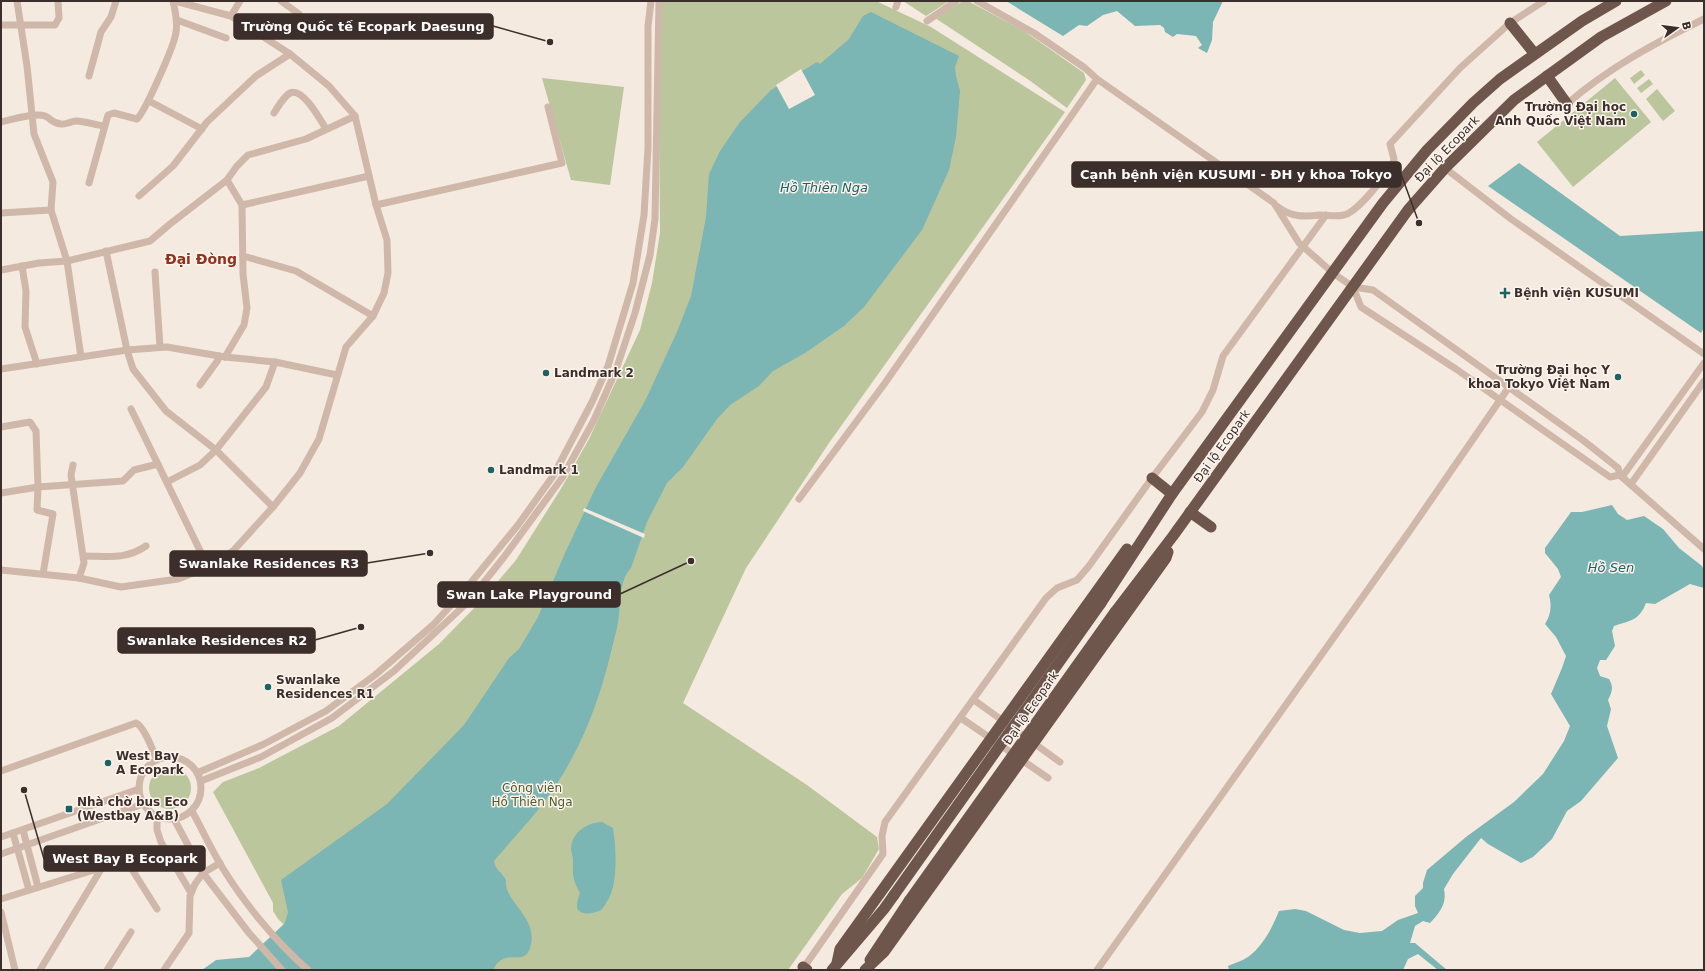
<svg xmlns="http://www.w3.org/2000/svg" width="1705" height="971" font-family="'DejaVu Sans',sans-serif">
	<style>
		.green { fill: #bbc69d }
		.water { fill: #7bb5b4 }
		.pier { fill: #f5eadf }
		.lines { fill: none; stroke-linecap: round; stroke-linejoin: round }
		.minor { stroke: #cfb8a9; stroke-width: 7 }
		.trunk { stroke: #6e564d; stroke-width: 11 }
		.trunk-bridge { stroke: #6e564d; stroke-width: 11 }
		.poi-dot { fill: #1b6262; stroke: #fcf4ed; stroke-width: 1.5 }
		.labels { text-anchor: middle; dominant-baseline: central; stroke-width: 3; stroke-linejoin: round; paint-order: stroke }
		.poi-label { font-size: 12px; font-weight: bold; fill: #3c2e2a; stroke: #fcf4ed; text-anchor: start }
		.street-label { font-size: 12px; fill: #3c2e2a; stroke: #fcf4ed }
		.park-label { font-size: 12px; fill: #4d5d2b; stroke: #fcf4ed }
		.water-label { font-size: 13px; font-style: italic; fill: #1b6262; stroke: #fcf4ed }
		.quarter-label { font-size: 14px; font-weight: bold; fill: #93301b; stroke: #fcf4ed }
		.leader { fill: none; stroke: #3c2e2a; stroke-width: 1.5 }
		.callout-dot { fill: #3c2e2a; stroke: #fcf4ed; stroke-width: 1.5 }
		.callout { fill: #3c2e2a; stroke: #3c2e2a; stroke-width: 1.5 }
		.callout-label { font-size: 13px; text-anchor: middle; font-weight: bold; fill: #fff }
	</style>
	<rect width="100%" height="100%" fill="#f5eadf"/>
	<g class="green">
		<polygon points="662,1 876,1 931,27 1065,112 829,443 746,568 683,703 807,785 877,837 879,849 862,878 842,894 788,970 331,970 278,919 273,911 273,903 213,792 223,782 259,768 339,726 439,644 482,600 516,560 562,487 589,439 640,330 652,283 660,233 659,101"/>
		<polygon points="903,1 949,1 926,16"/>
		<polygon points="963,1 968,1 1024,31 1084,73 1086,80 1067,108 1029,80 935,18"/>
		<polygon points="1641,70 1645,75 1634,84 1630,78"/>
		<polygon points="542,78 624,87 610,185 571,180"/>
		<polygon points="1615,78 1651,122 1573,187 1537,142"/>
		<polygon points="1649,79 1653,84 1641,93 1637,88"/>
		<polygon points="1657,89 1675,111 1663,121 1646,99"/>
		<circle cx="170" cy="788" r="21"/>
	</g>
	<g class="water">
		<polygon points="1006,1 1223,1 1213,22 1212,40 1207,53 1198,48 1202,45 1196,36 1177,34 1173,37 1165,32 1164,28 1160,25 1135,26 1117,11 1103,15 1087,26 1079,25 1063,36"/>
		<path d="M 871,12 L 959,56 L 955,67 L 956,76 L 960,91 L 956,137 L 949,170 L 922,230 L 864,307 L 844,326 L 805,353 L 773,371 L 759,386 L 730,405 L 717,419 L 683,467 L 667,483 L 647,522 L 631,568 C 618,581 621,606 618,623 C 616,633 613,643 611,652 C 599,702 581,749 552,791 C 535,816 513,838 494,861 C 495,870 502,872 506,880 C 503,902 540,917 530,948 C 525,962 516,955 506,958 C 500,959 496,964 493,970 L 202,970 L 216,960 L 249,957 L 285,923 L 288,912 L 281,880 L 387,804 L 464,725 L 509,658 L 519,649 L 538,617 L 565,553 L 596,487 L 645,401 L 677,332 L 691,296 L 706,217 L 709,174 L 720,151 L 740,122 L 771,90 L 817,62 L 820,64 L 849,39 L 863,16 Z"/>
		<polygon points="1519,163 1620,236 1704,231 1704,328 1701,333 1488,186"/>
		<path d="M 1612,505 L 1618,514 L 1627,520 L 1644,516 L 1663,529 L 1679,548 L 1702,566 L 1704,570 L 1704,588 L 1690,584 L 1655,604 L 1646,603 C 1639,621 1631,620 1614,626 L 1612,631 L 1615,646 L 1606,660 L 1600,660 L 1597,668 L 1600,676 L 1609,679 C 1614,687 1612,692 1608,700 L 1611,709 L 1607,726 L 1618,758 L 1581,801 L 1567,811 L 1552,839 L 1533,857 L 1521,863 L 1488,844 L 1481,838 L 1453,874 L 1444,889 C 1447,904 1440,912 1430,923 L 1423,921 L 1415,926 L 1410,943 L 1415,943 L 1447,970 L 1438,970 L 1418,954 L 1408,959 L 1403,970 L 1229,970 L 1228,966 C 1234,963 1242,961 1248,957 C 1263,946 1272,928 1279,911 L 1295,909 L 1306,911 L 1344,930 L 1360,933 L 1382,931 L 1398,920 L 1418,913 L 1415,906 L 1415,896 L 1423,888 L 1423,883 L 1427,870 L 1466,837 L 1514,802 L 1543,774 L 1564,741 L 1570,726 L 1551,694 L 1562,668 L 1566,656 L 1556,637 L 1545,624 C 1551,614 1552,606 1549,595 L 1561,577 L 1558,569 L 1545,553 L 1545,548 L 1571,512 L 1582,512 Z"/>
		<path d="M 602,822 L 613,828 C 616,846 618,879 610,896 C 608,900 605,905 602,909 C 596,914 576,917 577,905 C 577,901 579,897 580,893 C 572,878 573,876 573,860 C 573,856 571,852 571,848 C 573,831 587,823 602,822 Z"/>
	</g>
	<g class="pier">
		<polygon points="801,69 815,95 789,109 776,85"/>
		<polygon points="584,508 645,534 644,538 583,511"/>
	</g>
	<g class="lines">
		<g class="minor">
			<polyline points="17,1 27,66 34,134 53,182 51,210 67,261 81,357"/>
			<polyline points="281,1 299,14"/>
			<polyline points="977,1 1034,33 1085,68 1097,79 1274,203 1299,243 1333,273 1353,287 1373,290 1584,441 1618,468 1620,475 1622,477 1704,549"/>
			<polyline points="896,7 898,1"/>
			<polyline points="231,16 240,1"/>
			<polyline points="177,20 226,38"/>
			<polyline points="927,21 956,1"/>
			<polyline points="1,25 55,25 59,18 58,1"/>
			<polyline points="89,76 101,32 111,17 116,1"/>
			<polyline points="149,101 202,129"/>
			<path d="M 1567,104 C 1608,68 1655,43 1704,19"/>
			<path d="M 274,113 C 278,107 284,96 290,93 C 303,87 321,121 326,129"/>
			<path d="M 1,122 C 11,120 35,112 45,116 C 51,118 51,123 61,124 C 67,125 71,121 76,121 C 85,121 95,125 104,126"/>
			<polyline points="1445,168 1511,219 1704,354"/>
			<path d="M 89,183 L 108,115 L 114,113 L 137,119 C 145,112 175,44 176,32 C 178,21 175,11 173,1"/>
			<polyline points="139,196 173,166 207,122 256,76 290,54"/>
			<polyline points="242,205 369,176"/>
			<polyline points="376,205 562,163 548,107"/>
			<path d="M 1278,207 C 1291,217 1304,217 1320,215 C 1328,215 1336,217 1344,215 C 1358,212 1382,179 1392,167 L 1394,159 L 1390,144 L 1460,68 L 1510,23 L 1544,1"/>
			<polyline points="1,213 51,210"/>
			<polyline points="106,251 127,350 133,369 166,411 216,450 273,507"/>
			<polyline points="243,256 296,271 373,316"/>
			<polyline points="22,266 26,291 25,327 37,364"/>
			<polyline points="1,270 39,263 67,261 150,241 170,224 227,180 237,166 248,155 306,139 355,116"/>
			<polyline points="155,272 160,347"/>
			<polyline points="1353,287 1361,307 1456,369 1610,477 1620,475"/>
			<polyline points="225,357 244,325 247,308 243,274 242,205 227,180"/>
			<polyline points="1,369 127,350 167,347 225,357 275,362 337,375"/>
			<polyline points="200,385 218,360 219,356"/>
			<polyline points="131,409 208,567"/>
			<polyline points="1,427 30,422 36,431 38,487 37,510 53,514 43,574"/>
			<polyline points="73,465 71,475 84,563 79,578"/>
			<polyline points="1622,477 1704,363"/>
			<polyline points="167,482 200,465 216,450 266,387 275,362"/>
			<polyline points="1631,484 1704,381"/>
			<polyline points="1,493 38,487 123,481 134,470 158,464"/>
			<polyline points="799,499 885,383 1097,79"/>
			<path d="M 84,556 C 108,556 125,560 146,546"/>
			<polyline points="1,570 79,578 121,587 178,579 208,567 233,551 273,507 300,473 319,439 346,347 373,316 384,293 388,273 387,240 376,205 355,116 329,86 290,54 231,16 175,1"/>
			<polyline points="974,700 1060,762"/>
			<polyline points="961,718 1048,778"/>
			<circle cx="170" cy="788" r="31"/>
			<path d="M 1,771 L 136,723 C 144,726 153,751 157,760"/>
			<polyline points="197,773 264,744 326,711 375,675 433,625 464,591 518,525 553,476 592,402 608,366 633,283 644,215 648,148 648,26 651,1"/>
			<polyline points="201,781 261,757 332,718 394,671 469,601 504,557 562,478 594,420 616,370 635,313 650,255 655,219 659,1"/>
			<path d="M 192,811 C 202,829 211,849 222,867 C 244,903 276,942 308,970"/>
			<polyline points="157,816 157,830 161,842 191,893"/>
			<polyline points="174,819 203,873 249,933 282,970"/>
			<polyline points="23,830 38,887"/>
			<polyline points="13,833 29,890"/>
			<polyline points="1,837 139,789"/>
			<polyline points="1,854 143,804"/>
			<polyline points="1,899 126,860 157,909"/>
			<polyline points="1,912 15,970"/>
			<polyline points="40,970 103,866"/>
			<polyline points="107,970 131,932"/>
			<polyline points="164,970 189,933 190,896 195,884 203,873 220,863"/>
			<polyline points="802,970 883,854 882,836 885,822 1046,598 1057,588 1077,580 1089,566 1152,478 1202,412 1213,390 1223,356 1326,215"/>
			<polyline points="1097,970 1411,529 1509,387"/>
		</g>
		<g class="trunk">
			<polyline points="1510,23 1534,53"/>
			<polyline points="1547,76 1567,104"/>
			<polyline points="1152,478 1172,494"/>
			<polyline points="1190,512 1211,527"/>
			<polyline points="1101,603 1172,494 1383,203 1427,150 1473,103 1500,79 1582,21 1616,1"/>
			<polyline points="1115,612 1173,536 1408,210 1445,168 1514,100 1601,37 1666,1"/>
			<polyline points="870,960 909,901"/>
			<polyline points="837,963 840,949 1127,549"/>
			<polyline points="803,967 807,970"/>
			<polyline points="832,970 884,909 894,895"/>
			<polyline points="865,970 884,952 1166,558 1168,552"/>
		</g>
		<g class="trunk-bridge">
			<polyline points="894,895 1101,603"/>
			<polyline points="909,901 1115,612"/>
		</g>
	</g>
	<g class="poi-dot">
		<circle cx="1634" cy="114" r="4"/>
		<path d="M1503 287h4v4h4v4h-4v4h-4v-4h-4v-4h4z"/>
		<circle cx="546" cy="373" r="4"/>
		<circle cx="1618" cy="377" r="4"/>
		<circle cx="491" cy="470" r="4"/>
		<circle cx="268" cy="687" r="4"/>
		<circle cx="108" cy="763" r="4"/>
		<rect x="65" y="805" width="8" height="8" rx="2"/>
	</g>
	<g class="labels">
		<g class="poi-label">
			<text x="1626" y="107" text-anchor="end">Trường Đại học<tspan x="1626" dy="14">Anh Quốc Việt Nam</tspan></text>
			<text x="1514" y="293">Bệnh viện KUSUMI</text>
			<text x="1610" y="370" text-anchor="end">Trường Đại học Y<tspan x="1610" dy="14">khoa Tokyo Việt Nam</tspan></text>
			<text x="554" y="373">Landmark 2</text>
			<text x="499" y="470">Landmark 1</text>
			<text x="276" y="680">Swanlake<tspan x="276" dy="14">Residences R1</tspan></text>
			<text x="116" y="756">West Bay<tspan x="116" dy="14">A Ecopark</tspan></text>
			<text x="77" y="802">Nhà chờ bus Eco<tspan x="77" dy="14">(Westbay A&amp;B)</tspan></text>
		</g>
		<g class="street-label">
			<text transform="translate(1447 149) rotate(-46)">Đại lộ Ecopark</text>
			<text transform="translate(1222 446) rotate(-54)">Đại lộ Ecopark</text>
			<text transform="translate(1031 708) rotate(-55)">Đại lộ Ecopark</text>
		</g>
		<g class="park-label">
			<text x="532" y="788">Công viên<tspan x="532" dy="14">Hồ Thiên Nga</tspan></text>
		</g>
		<g class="water-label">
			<text x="824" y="187">Hồ Thiên Nga</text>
			<text x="1611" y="567">Hồ Sen</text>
		</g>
		<g class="quarter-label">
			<text x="201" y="259">Đại Đòng</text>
		</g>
	</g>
	<path class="leader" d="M550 42L493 26M1419 223L1401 174M430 553L367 563M691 561L620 594M361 627L315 640M24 790L44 859"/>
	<g class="callout-dot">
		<circle cx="550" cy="42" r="4"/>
		<circle cx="1419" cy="223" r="4"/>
		<circle cx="430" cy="553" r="4"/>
		<circle cx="691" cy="561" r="4"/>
		<circle cx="361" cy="627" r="4"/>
		<circle cx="24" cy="790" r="4"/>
	</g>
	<g class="callout">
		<rect x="234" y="14" width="259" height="25" rx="4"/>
		<rect x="1072" y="162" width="329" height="25" rx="4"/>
		<rect x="170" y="551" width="197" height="25" rx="4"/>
		<rect x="438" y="582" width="182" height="25" rx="4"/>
		<rect x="118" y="628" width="197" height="25" rx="4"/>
		<rect x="44" y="846" width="161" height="25" rx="4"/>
	</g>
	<g class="callout-label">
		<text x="363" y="31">Trường Quốc tế Ecopark Daesung</text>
		<text x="1236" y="179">Cạnh bệnh viện KUSUMI - ĐH y khoa Tokyo</text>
		<text x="269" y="568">Swanlake Residences R3</text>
		<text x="529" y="599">Swan Lake Playground</text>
		<text x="217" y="645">Swanlake Residences R2</text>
		<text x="125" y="863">West Bay B Ecopark</text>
	</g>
	<rect width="1705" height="971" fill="none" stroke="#3c2e2a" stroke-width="4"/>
	<g transform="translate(1677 28) rotate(76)" stroke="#fcf4ed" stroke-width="3" paint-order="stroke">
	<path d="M0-3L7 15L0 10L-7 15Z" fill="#3c2e2a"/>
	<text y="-6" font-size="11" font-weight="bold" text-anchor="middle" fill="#3c2e2a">B</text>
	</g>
</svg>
